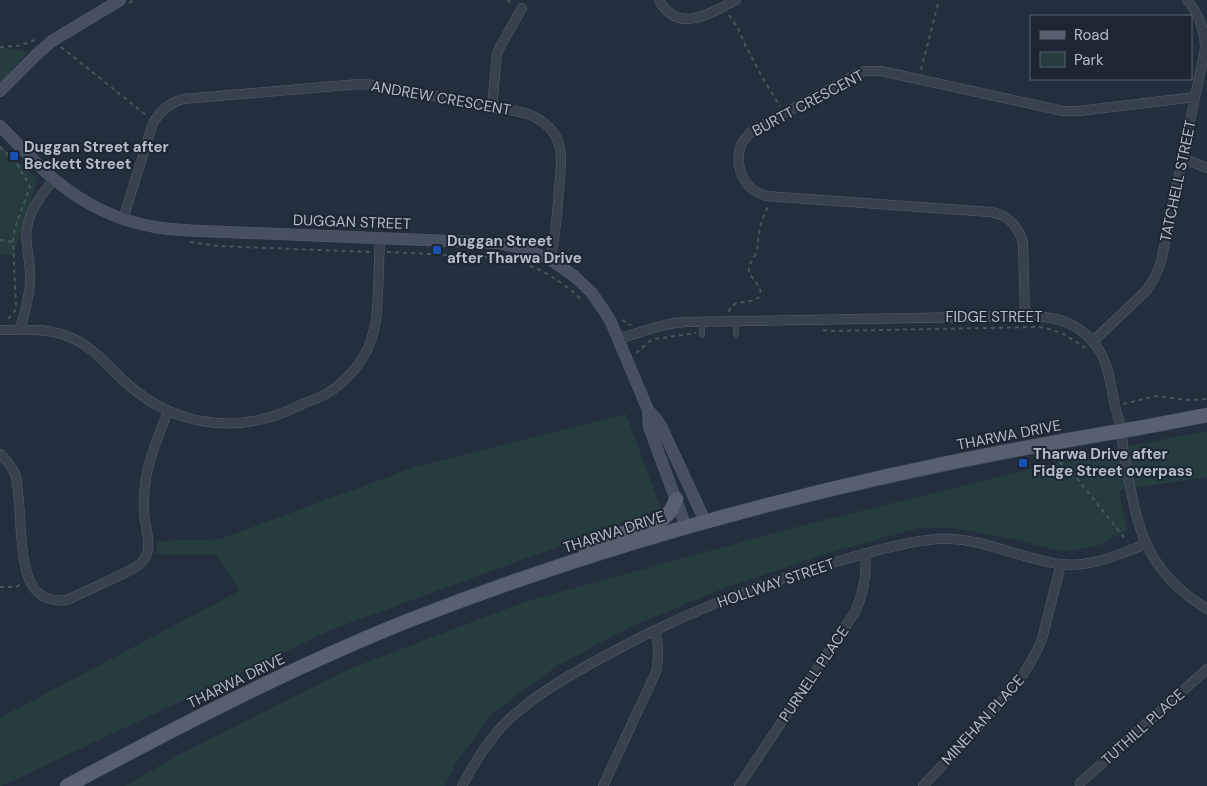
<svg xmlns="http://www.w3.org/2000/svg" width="1207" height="786" font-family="'DM Sans',sans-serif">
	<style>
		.green { fill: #263c3f }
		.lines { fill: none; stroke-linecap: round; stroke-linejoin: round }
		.lane-casing { stroke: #565f6c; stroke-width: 5.5 }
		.street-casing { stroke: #565f6c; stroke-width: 10 }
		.secondary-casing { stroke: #565f6c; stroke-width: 12 }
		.primary-casing { stroke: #414a57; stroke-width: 15 }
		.path { stroke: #44595c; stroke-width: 2; stroke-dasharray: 4 4; stroke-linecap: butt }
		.lane { stroke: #38414e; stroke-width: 4.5 }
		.street { stroke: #38414e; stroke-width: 9 }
		.secondary { stroke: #465061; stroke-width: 11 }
		.primary { stroke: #56606e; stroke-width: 14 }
		.primary-bridge-casing { stroke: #414a57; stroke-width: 15; stroke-linecap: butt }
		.primary-bridge { stroke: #56606e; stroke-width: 14 }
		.transit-dot { fill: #1a4fb4; stroke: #1d2633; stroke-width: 2 }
		.labels { text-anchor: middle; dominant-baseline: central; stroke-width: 4; stroke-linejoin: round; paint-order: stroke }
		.street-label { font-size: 15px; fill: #b4bcc9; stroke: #1d2633 }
		.poi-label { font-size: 15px; font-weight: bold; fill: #b4bcc9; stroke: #1d2633; text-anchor: start }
	</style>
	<rect width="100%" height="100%" fill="#242f3e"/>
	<g class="green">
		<polygon points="0,48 28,51 0,84"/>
		<polygon points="0,145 37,179 14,255 0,255"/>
		<polygon points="626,414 661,509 333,629 2,786 0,786 0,718 239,591 217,555 157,554 157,541 220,539 412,468"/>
		<polygon points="1207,431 1207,477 1119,490 1127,530 1099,545 1063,552 1013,539 954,528 919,528 825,554 725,588 630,627 557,666 493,713 456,763 445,786 125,786 175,757 349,669 527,601 808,524 1109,450"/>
	</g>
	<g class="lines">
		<defs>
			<g id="lane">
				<polyline points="735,321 736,334"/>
				<polyline points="702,335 702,322"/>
			</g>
			<g id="street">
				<path d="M 659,0 C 678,35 711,13 736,0"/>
				<polyline points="492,107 497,54 500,47 522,8"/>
				<polyline points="1182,158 1207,168"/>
				<path d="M 123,219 L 153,123 C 160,111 169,103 183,99 L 359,84 L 375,85 L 525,113 C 539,118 551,125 557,139 C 564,154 560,174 559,189 C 557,213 556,236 550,259"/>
				<path d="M 1025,316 L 1023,242 C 1017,225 1009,215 990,212 L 766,196 C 761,194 756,192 752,189 C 737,176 733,150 748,135 C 751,132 754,130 757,128 L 855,75 L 865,71 L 881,71 L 1063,111 L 1079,111 L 1195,97"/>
				<path d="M 0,330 C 23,330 46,328 67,336 C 90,344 106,364 123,380 C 136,392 150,403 167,410 C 196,424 232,427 263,419 C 278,416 292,409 305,403 C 313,400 322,397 329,392 C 348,380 364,361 371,340 C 377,324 377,308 378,291 C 379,273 379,256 380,238"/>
				<path d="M 20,330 C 24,314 30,297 30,280 C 31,268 28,257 27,245 C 23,218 38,199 54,179"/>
				<path d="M 619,339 C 642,332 663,323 687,322 L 1025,316 C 1052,316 1075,320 1093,342 C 1109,360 1110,383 1115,406 C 1116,412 1119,418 1120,424 C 1122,432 1122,439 1123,447 C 1124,458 1127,469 1129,480 C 1133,502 1137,523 1146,543 C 1158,571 1181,593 1207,609"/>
				<path d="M 1093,341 L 1146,291 L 1155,277 L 1161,262 L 1205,49 C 1205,30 1199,14 1187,0"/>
				<path d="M 0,454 C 8,461 12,467 16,476 C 19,495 20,515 21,534 C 24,565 26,605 67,600 C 82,593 97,586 112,579 C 122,574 134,570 142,562 C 155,548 144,527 144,510 C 142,473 155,445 168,411"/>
				<path d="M 462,786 C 476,760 491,735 514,715 C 540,692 570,675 601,658 C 676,617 756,584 839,561 C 871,552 904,542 937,539 C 980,536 1019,559 1061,564 C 1091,568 1119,554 1146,544"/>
				<path d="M 603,786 L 656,672 C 659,654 659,648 655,630"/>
				<path d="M 739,786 L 855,612 C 864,593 867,574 865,553"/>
				<path d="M 923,786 C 943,765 962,744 981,723 C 1007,696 1028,674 1042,639 L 1061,564"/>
				<polyline points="1080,786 1080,783 1207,669"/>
			</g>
			<g id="secondary">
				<polyline points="0,91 37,54 52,41 120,0"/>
				<path d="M 0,126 C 18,144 36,164 55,180 C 84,204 119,221 155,227 C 171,230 186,230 202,231 L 498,243 L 522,248 L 550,259 L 574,276 L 591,292 L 605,312 L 611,322 L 648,410 L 657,420 L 661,426 L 705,521"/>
				<polyline points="648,410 649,427 686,527"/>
			</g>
			<g id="primary">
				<polyline points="1139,428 1207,415"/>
				<path d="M 586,551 C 595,544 607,539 618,535 C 641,527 668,527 676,499"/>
				<path d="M 67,786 C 179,726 292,667 410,620 C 633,532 867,474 1103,434"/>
			</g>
		</defs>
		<use href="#lane" class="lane-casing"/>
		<use href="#street" class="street-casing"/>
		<use href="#secondary" class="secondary-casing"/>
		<use href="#primary" class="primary-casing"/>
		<g class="path">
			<polyline points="507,0 513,5"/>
			<polyline points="129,3 134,0"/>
			<path d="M 729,15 L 739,30 C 739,36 745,39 745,45 L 765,82 L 780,106"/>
			<polyline points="0,47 18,46 38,39"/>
			<polyline points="61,47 147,116"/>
			<polyline points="921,70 939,0"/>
			<path d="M 0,147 L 16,162 L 30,187 L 15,227 L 13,242 L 16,308 C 14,314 10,317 6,320"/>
			<polyline points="0,240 13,242"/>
			<polyline points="190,242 218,246 370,252"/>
			<path d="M 387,252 L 491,257 C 513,260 534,265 552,277 C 562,283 572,291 581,299"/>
			<path d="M 729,312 C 731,297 756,306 760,295 C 763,287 751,279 749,271 C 748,264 755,257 757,250 C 758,245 758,239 759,234 C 760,224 764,214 769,205"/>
			<polyline points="622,320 631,325"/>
			<path d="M 823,330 L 830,331 L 1038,327 C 1057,329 1070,337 1085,348"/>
			<polyline points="636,353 650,341 654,339 696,333"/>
			<polyline points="1123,404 1156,396 1187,400 1207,399"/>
			<path d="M 1044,457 C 1056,460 1064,464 1072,472 L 1127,541"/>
			<polyline points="0,587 16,587 21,584"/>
		</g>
		<use href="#lane" class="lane"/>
		<use href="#street" class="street"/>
		<use href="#secondary" class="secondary"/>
		<use href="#primary" class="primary"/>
		<defs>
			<polyline id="primary-bridge" points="1103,434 1139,428"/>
		</defs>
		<use href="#primary-bridge" class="primary-bridge-casing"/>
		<use href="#primary-bridge" class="primary-bridge"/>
	</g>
	<g class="transit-dot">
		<rect x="9" y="151" width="10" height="10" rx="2.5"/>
		<rect x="432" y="245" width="10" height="10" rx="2.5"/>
		<rect x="1018" y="458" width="10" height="10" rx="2.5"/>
	</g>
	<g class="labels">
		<g class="street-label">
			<text transform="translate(441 98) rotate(10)">ANDREW CRESCENT</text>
			<text transform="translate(808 103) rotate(-28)">BURTT CRESCENT</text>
			<text transform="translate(1178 181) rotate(-78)">TATCHELL STREET</text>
			<text transform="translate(352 222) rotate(2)">DUGGAN STREET</text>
			<text x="994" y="317">FIDGE STREET</text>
			<text transform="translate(1009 435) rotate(-11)">THARWA DRIVE</text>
			<text transform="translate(614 532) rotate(-18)">THARWA DRIVE</text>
			<text transform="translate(776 583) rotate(-19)">HOLLWAY STREET</text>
			<text transform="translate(814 674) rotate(-56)">PURNELL PLACE</text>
			<text transform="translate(236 681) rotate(-26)">THARWA DRIVE</text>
			<text transform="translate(983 720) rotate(-48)">MINEHAN PLACE</text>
			<text transform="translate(1143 727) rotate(-42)">TUTHILL PLACE</text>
		</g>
		<g class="poi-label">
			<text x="24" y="147">Duggan Street after<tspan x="24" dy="17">Beckett Street</tspan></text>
			<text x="447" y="241">Duggan Street<tspan x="447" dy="17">after Tharwa Drive</tspan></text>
			<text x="1033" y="454">Tharwa Drive after<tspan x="1033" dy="17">Fidge Street overpass</tspan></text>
		</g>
	</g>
	<rect x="1030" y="15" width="162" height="65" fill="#1d2633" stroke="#59626f"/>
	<rect x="1040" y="31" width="25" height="8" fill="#56606e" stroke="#59626f"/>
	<text x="1074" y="40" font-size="15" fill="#b4bcc9">Road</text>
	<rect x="1040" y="52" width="25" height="15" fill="#263c3f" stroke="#59626f"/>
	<text x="1074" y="65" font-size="15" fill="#b4bcc9">Park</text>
</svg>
